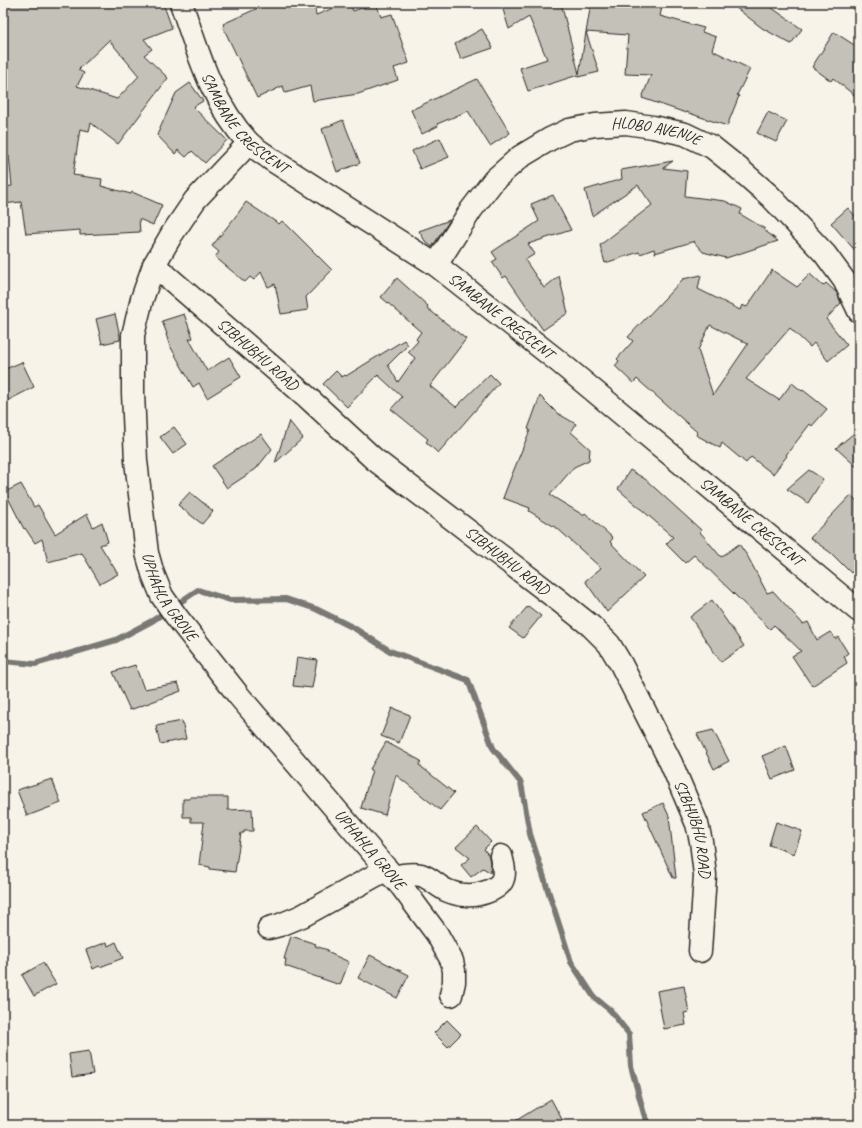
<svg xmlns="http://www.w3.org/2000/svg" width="862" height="1128" font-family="Caveat,sans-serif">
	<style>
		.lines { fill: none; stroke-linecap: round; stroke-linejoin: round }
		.stream { stroke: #7a7874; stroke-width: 6 }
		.building { fill: #c4c1b9; stroke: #2b2b2b; fill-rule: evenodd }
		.minor-casing { stroke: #2b2b2b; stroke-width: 25 }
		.minor { stroke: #f7f3e8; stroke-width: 22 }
		.labels { text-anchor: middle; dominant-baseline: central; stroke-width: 4; stroke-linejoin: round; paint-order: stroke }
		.street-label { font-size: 16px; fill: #2b2b2b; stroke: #f7f3e8 }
	</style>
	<rect width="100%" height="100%" fill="#f7f3e8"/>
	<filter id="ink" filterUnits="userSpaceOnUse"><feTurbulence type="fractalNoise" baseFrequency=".025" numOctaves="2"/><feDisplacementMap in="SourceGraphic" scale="8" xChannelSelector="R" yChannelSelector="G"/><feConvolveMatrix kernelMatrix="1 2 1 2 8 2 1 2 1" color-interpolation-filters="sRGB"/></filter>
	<g filter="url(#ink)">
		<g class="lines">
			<polyline class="stream" points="3,661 35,664 116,640 152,621 198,590 230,600 286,599 316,609 354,628 390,651 468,680 493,748 521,783 530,834 571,962 594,997 610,1010 629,1034 631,1066 644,1114 650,1125"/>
		</g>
		<g class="building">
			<path d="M 3,3 L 163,3 L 172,28 L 144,39 L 152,49 L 144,55 L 168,78 L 118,144 L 91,123 L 89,131 L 80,129 L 73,175 L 102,179 L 101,186 L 131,194 L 132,192 L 162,205 L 153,225 L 139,219 L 140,232 L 80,235 L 80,230 L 26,234 L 21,202 L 3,204 L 3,187 L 12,186 L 9,156 L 3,156 ZM 109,40 L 139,76 L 117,99 L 77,86 L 84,73 L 78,70 Z"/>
			<polygon points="260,3 314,3 316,15 347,3 350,3 353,11 376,3 381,17 392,14 409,63 394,68 398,80 358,94 313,101 310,86 285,93 283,86 257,98 223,27 224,27 223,24 260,7"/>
			<polygon points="501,3 561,3 579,74 591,3 663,3 660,16 704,28 702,32 716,37 712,50 750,69 737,95 739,96 727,126 686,112 686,113 642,98 651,75 625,74 628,35 586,32 599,72 578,77 578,75 528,91 520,68 547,59 529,17 509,29"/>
			<polygon points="730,3 765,3 802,29 791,44 762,28"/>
			<polygon points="482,29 493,48 461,59 455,44"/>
			<polygon points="834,32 859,48 859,99 833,78 831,81 812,67"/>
			<polygon points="477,79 510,133 490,146 468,111 437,124 438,126 422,134 411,110"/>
			<polygon points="190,83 203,101 193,107 227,140 205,163 192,151 186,157 178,150 175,154 157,135 176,93"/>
			<polygon points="768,112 787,121 776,142 757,133"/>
			<polygon points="343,120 360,163 337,172 322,129"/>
			<polygon points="440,138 449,157 420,169 412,151"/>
			<polygon points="673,161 663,168 687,171 685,196 725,201 742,209 740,214 765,229 764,230 778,241 726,258 703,252 694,242 695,241 655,253 654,249 640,254 639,252 605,263 600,245 652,205 638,185 592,216 585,190 622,179 621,170"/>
			<polygon points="553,195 571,230 528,244 535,254 525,260 544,288 559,276 568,313 543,330 506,276 503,278 492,262 497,259 492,252 539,221 531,204"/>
			<polygon points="246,202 279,224 282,221 285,224 286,224 332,270 306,297 308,310 281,314 275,284 268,287 261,272 254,280 250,277 245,282 215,257 219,252 212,246 239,212"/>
			<polygon points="848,208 859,220 859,255 831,223"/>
			<polygon points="450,220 432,247 425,241 419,231"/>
			<path d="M 772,270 L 797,287 L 810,274 L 823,286 L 826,283 L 837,293 L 841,303 L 826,319 L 847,345 L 828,361 L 814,343 L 810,347 L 790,328 L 746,379 L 779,400 L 792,383 L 802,391 L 803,390 L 827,409 L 812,426 L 810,424 L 786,455 L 787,456 L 773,474 L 751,457 L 746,463 L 722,443 L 720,448 L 696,435 L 697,432 L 637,379 L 633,383 L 615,366 L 619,361 L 617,359 L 633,341 L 628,337 L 683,279 L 701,275 L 698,289 L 740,310 L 742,305 L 747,307 ZM 710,325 L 748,344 L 713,395 L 698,350 Z"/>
			<polygon points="397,278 428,306 427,308 466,339 430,386 456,407 490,374 499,383 438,453 426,442 428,439 391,409 402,397 378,375 347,407 323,384 336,371 342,377 345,375 346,376 404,340 408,345 388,365 398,382 415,358 408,352 418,341 416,339 421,332 381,297"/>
			<polygon points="115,314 120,336 120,340 102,344 96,319"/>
			<polygon points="184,314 193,338 189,339 207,371 229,357 241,377 207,398 199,383 193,387 169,344 166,334 167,334 162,321"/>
			<polygon points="22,362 34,387 3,403 3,370"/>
			<polygon points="540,396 557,413 576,424 571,432 590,449 589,460 574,467 550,495 583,515 585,513 613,538 610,542 644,577 607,612 585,581 601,568 558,529 529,511 530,508 503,498 511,477 530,430 528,429"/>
			<polygon points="289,421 303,438 275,463"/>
			<polygon points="174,427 187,444 173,454 160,437"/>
			<polygon points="859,429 859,469 836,448"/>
			<polygon points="261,434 272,449 256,469 227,488 212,466"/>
			<polygon points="630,470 645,479 701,530 700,532 721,557 739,544 748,557 767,593 773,591 803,624 808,622 817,640 830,632 835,639 838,637 848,653 844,656 847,663 812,686 792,656 801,651 774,625 770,629 694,555 685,563 666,544 673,537 618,489"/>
			<polygon points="809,470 823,479 808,503 787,489"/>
			<polygon points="21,484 34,507 38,505 55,534 87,514 93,527 102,522 108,542 100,545 118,574 100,584 82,553 48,562 42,539 35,543 25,528 24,529 5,492"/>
			<polygon points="190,492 213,511 202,524 178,505"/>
			<polygon points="850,496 859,502 859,564 851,573 831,553 810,538"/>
			<polygon points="712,600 744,646 721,662 690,617"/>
			<polygon points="528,606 541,616 523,638 509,628"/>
			<polygon points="297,657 317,660 312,688 293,686"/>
			<polygon points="135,665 144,689 178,683 181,691 130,710 113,672"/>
			<polygon points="392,708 410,715 399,743 381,736"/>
			<polygon points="182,721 186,739 160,744 156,726"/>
			<polygon points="713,730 729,761 714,769 697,734"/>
			<polygon points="386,742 421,761 419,765 454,793 440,810 396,775 385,815 361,808 372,770 370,769"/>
			<polygon points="786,746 795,770 772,779 762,756"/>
			<polygon points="52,779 61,803 27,816 17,790"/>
			<polygon points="190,797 228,797 228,810 252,809 253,831 244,831 244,833 241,833 235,872 210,869 210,867 199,865 204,822 191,822 191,817 183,817 183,799 190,799"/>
			<polygon points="663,803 669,816 676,878 673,878 643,812"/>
			<polygon points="776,822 802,831 794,854 769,845"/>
			<polygon points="477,827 491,842 484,849 489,856 491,873 483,868 471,877 461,865 470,858 456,847"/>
			<polygon points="291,936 316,944 315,946 328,950 327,952 349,962 340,985 285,966 286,959 284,959"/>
			<polygon points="107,942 108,946 116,942 123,958 100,967 99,966 93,969 86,950"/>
			<polygon points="370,955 409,975 397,998 358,978"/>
			<polygon points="43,963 56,984 34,996 22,975"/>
			<polygon points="684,986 689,1012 684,1013 686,1025 664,1029 657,991"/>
			<polygon points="447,1020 461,1034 448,1047 434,1033"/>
			<polygon points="89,1051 93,1074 72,1077 69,1054"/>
			<polygon points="551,1099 565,1125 509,1125"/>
		</g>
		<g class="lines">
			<defs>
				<g id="minor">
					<path id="s1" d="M 181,3 C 198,52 212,103 248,142 C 255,149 265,154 272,160 L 436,265 L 558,361 L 859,611"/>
					<path id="s2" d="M 249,143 L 195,200 L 172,234 L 154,265 L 142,299 L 133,335 L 133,393 L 136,461 L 147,553 L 153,574 L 162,596 L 176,616 L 239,696 L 402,887 L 437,934 L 452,961 L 454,971 L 454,982 L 451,995"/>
					<path id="s3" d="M 154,265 L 307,397 L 374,459 L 557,599 L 591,626 L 609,644 L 621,664 L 671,763 L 697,824 L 701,841 L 705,875 L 700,951"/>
					<path id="s4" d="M 436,265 L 471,210 L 494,180 L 520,157 L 550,139 L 569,130 L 595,125 L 626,123 L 653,127 L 685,134 L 712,147 L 737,167 L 770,196 L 825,254 L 844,280 L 859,311"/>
					<path d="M 393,877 C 401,875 412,873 421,875 C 431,878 438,887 448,891 C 453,893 460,895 466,895 C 477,896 496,891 502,881 C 506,873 503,864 501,856"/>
					<polyline points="269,928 280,925 302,916 387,869"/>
				</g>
			</defs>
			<use href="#minor" class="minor-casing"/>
			<use href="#minor" class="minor"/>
		</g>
	</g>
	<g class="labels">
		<g class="street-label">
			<text stroke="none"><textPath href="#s1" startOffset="139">SAMBANE CRESCENT</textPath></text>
			<text stroke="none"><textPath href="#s4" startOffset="282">HLOBO AVENUE</textPath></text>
			<text stroke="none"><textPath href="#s1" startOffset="463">SAMBANE CRESCENT</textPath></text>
			<text stroke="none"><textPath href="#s3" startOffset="137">SIBHUBHU ROAD</textPath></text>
			<text stroke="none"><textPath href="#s1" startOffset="787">SAMBANE CRESCENT</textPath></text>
			<text stroke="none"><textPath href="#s3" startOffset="461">SIBHUBHU ROAD</textPath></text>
			<text stroke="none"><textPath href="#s2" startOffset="497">UPHAHLA GROVE</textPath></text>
			<text stroke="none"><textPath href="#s3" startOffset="797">SIBHUBHU ROAD</textPath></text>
			<text stroke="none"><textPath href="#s2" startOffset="821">UPHAHLA GROVE</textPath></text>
		</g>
	</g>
	<rect width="862" height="1128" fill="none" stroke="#f7f3e8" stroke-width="16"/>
	<rect x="8" y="8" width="846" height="1112" fill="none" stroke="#2b2b2b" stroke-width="1.5" filter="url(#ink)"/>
</svg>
